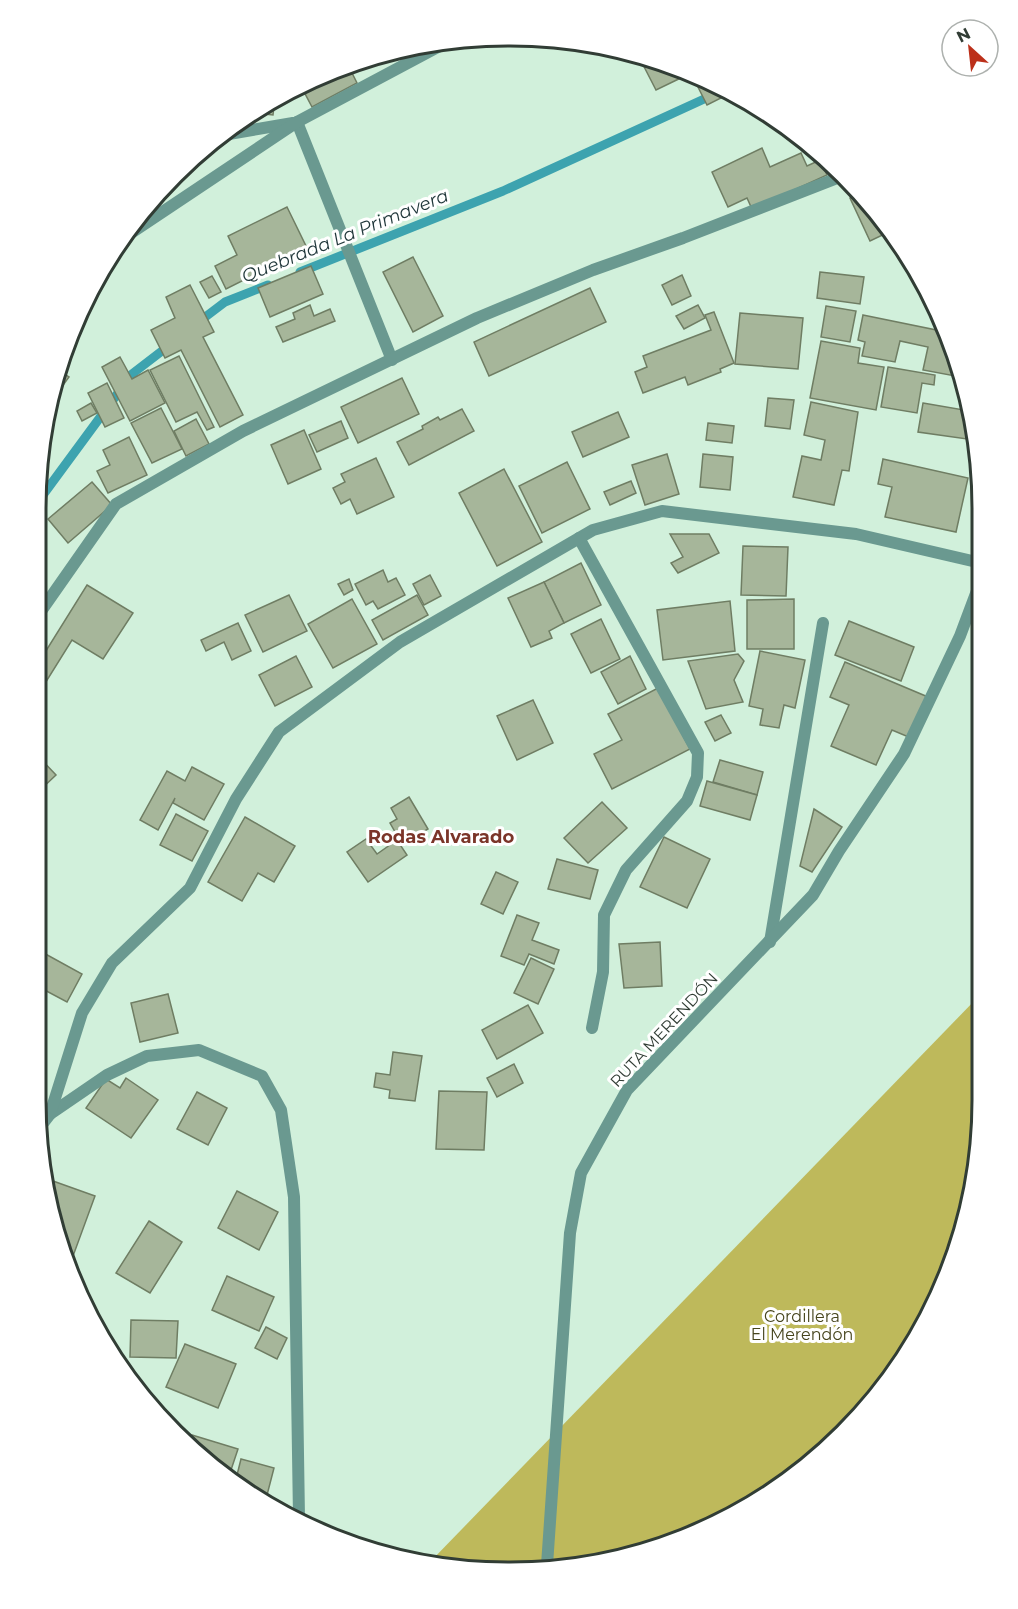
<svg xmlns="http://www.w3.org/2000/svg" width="1018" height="1609" font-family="Montserrat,sans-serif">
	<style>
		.forest { fill: #beb95b }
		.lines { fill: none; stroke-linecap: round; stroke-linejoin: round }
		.stream { stroke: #3da3af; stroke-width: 9 }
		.building { fill: #a6b69a; stroke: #6f7d63; stroke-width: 1.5 }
		.minor { stroke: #6a9990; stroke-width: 12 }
		.tertiary { stroke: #6a9990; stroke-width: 12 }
		.labels { text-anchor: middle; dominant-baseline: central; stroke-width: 6; stroke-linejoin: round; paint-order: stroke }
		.street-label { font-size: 16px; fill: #313d35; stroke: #fff }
		.park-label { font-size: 16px; fill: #46441c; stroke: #fff }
		.water-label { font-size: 18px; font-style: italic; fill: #1f3639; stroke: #fff }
		.neighbourhood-label { font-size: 18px; font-weight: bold; fill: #7b3529; stroke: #fff }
		.rim { fill: none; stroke: #313d35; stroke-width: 3 }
	</style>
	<rect width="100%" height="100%" fill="#d1f0db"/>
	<polygon class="forest" points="979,996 978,1161 946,1281 884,1388 771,1493 632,1557 478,1572 430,1562"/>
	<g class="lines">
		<g class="stream">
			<polyline points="300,272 503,191 726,89"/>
			<polyline points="196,324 225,302 268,285"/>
			<polyline points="40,499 132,374 171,344"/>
		</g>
	</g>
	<g class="building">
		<polygon points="638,55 689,74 656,90"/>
		<polygon points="348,65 357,83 312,107 301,86"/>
		<polygon points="698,77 719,85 731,93 707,105 694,79"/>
		<polygon points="275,98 273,115 254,113 273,99"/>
		<polygon points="762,148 770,167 801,153 807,166 820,160 827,175 752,209 747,198 728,207 712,172"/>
		<polygon points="858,194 884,221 891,231 870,241 850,198"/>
		<polygon points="287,207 307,248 226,289 215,266 237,255 228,236"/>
		<polygon points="413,257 443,316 413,332 383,272"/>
		<polygon points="311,266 323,294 270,317 258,288"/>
		<polygon points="820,272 864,277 860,304 817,298"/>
		<polygon points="682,275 691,296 672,305 662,285"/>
		<polygon points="212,276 221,292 209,298 200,282"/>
		<polygon points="190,285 214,332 203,337 243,415 220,427 181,350 165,358 151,330 175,318 166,297"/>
		<polygon points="590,288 606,322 489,376 474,342"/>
		<polygon points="310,305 314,316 330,309 335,321 283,342 276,327 295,319 293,313"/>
		<polygon points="698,305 705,318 684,329 676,316"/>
		<polygon points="826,306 856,311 850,342 821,337"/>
		<polygon points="714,312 734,363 720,369 721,372 688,385 685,377 643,393 635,372 647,367 643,356 711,330 705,315"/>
		<polygon points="740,313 803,318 798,369 735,364"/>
		<polygon points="863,315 946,332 958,364 955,376 923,370 928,347 900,341 895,362 862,356 865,342 858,340"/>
		<polygon points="72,328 81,333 64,359"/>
		<polygon points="821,341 860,348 858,363 884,367 876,410 810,398"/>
		<polygon points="179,356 214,427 207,430 197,412 176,422 150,370"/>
		<polygon points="120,357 132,379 148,370 165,403 130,421 102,367"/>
		<polygon points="888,367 935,375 934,385 922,383 917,413 881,407"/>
		<polygon points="60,371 69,377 53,399"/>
		<polygon points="402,378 419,414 358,443 341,407"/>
		<polygon points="107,383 124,418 105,427 88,393"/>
		<polygon points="768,398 794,400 790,429 765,426"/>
		<polygon points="811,402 858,412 849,471 842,470 834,505 793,497 802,456 821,460 825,440 804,435"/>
		<polygon points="91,403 97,413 82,421 77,411"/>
		<polygon points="923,403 970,411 967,439 918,432"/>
		<polygon points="161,408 182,449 152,463 131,423"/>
		<polygon points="462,409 474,431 409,465 397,442 423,429 422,426 438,417 440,420"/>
		<polygon points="618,412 629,437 583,457 572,432"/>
		<polygon points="196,419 209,444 186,456 174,431"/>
		<polygon points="341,421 348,438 317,452 309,435"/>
		<polygon points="708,423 734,426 732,443 706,440"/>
		<polygon points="304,430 321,469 288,484 271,445"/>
		<polygon points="129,437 147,475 108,493 97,471 110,465 103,450"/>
		<polygon points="667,454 679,494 645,505 632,465"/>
		<polygon points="703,454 733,457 730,490 700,487"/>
		<polygon points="376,458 394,497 357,514 350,499 341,504 333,488 345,482 341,474"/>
		<polygon points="883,459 968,478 956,532 885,517 892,487 878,484"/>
		<polygon points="567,462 590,509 542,533 519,486"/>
		<polygon points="504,469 542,542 497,566 459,493"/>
		<polygon points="631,481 636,493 610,505 604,492"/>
		<polygon points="92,482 112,505 68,543 48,519"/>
		<polygon points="670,534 709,534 719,553 678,573 671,563 683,557"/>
		<polygon points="743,546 788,547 786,596 741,595"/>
		<polygon points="581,563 601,605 564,623 544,582"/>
		<polygon points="383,570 388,582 396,578 405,595 378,609 373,601 366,605 355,584"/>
		<polygon points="430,575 441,596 424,605 413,584"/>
		<polygon points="349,579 353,590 344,595 338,584"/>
		<polygon points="544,582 564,623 549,631 552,638 531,647 508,598"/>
		<polygon points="87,585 133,613 103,659 72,640 44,685 39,682 39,662"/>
		<polygon points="289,595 307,631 263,652 245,615"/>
		<polygon points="417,595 428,615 383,640 372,620"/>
		<polygon points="352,599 377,644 333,668 308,624"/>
		<polygon points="794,599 794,649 747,649 747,600"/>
		<polygon points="730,601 735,651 663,660 657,610"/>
		<polygon points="601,619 620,659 591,673 571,634"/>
		<polygon points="849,621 914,647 901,681 835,655"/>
		<polygon points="238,623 251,651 232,660 224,642 206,651 201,640"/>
		<polygon points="760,651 805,660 795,708 784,705 779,728 760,725 763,709 749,706"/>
		<polygon points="738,654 744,661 734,680 743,702 706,709 688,661"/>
		<polygon points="296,656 312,687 275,706 259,675"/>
		<polygon points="630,656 646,689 618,704 601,672"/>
		<polygon points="845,662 928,697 911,738 892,730 876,765 831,746 849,705 830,697"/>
		<polygon points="658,688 690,749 612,789 594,754 622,740 608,714"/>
		<polygon points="533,700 553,743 517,760 497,716"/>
		<polygon points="721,715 731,733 715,741 705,722"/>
		<polygon points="38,756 56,775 38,792"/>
		<polygon points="720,760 763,772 757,795 713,782"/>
		<polygon points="192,767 224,784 204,820 173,803 175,798 158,830 140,820 167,771 185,781"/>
		<polygon points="707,781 757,795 750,820 700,806"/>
		<polygon points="409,797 428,829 402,844 390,823 397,819 391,808"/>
		<polygon points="602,802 627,828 588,863 564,838"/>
		<polygon points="814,809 842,827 812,872 800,866"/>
		<polygon points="176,814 208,831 192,861 160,845"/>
		<polygon points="245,817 295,846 274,882 258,873 242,901 208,882"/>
		<polygon points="664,837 710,859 687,908 640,887"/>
		<polygon points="366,839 377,854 397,840 407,855 368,882 347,852"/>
		<polygon points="557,859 598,870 590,899 548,889"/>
		<polygon points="496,872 518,882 503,914 481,904"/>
		<polygon points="517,915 539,923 532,940 559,950 554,964 529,954 524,965 501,956"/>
		<polygon points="660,942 662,986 624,988 619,944"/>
		<polygon points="40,951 82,974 67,1002 37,986 37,956"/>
		<polygon points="531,958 554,969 538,1004 514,993"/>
		<polygon points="168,994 178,1033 140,1042 131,1003"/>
		<polygon points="528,1005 543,1033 497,1059 482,1030"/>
		<polygon points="393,1052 422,1056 415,1101 389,1098 390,1090 374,1087 376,1073 390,1075"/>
		<polygon points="514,1064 523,1083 497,1097 487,1078"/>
		<polygon points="126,1078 158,1100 131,1138 86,1108 106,1079 120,1088"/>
		<polygon points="439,1091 487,1092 484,1150 436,1149"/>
		<polygon points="197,1092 227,1108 208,1145 177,1129"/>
		<polygon points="53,1181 95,1196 69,1267 61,1252 50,1188"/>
		<polygon points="237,1191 278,1212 259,1250 218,1228"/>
		<polygon points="149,1221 182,1242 150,1293 116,1273"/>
		<polygon points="227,1276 274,1297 259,1331 212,1310"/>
		<polygon points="131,1320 178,1321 176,1358 130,1357"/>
		<polygon points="266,1327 287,1338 277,1359 255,1348"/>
		<polygon points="185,1344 236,1364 218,1408 166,1387"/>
		<polygon points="192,1435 238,1449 228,1479 221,1475 189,1442"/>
		<polygon points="241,1459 274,1468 266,1499 235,1483"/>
	</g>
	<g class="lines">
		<g class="minor">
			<polyline points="297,122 392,360"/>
			<polyline points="223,135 293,123"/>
			<polyline points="125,237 297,122 451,40"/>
			<polyline points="579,538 698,753 697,777 687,801 626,870 604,915 603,972 592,1028"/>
			<polyline points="39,614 116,504 243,431 477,318 593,270 683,238 840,177"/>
			<polyline points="770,942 823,623"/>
			<polyline points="50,1114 107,1075 147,1056 199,1050 262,1076 281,1110 294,1197 299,1517"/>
			<polyline points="40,1127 50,1114 82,1013 112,963 190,888 236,799 279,732 400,642 593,530 662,511 856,534 981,563"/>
		</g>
		<polyline class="tertiary" points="547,1565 570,1233 581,1173 627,1090 813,895 839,851 904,754 960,636 981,580"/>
	</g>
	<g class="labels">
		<g class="street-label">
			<text transform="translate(664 1030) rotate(-47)">RUTA MERENDÓN</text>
		</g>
		<g class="park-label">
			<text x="802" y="1316">Cordillera<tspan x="802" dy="18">El Merendón</tspan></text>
		</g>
		<g class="water-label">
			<text transform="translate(345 236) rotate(-22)">Quebrada La Primavera</text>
		</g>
		<g class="neighbourhood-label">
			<text x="441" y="837">Rodas Alvarado</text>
		</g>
	</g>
	<path d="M0 0H1018V1609H0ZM508 46H510A462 462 0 0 1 972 508V1100A462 462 0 0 1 510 1562H508A462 462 0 0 1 46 1100V508A462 462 0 0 1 508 46Z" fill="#fff" fill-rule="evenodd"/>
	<path class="rim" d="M508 46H510A462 462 0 0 1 972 508V1100A462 462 0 0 1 510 1562H508A462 462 0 0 1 46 1100V508A462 462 0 0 1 508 46Z"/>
	<g transform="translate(970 48) rotate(333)"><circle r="28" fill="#ffffff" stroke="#adb1ae" stroke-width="1.5"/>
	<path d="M0-4.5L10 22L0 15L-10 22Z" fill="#bc301a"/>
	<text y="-9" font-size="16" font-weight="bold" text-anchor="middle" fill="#313d35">N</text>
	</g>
</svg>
